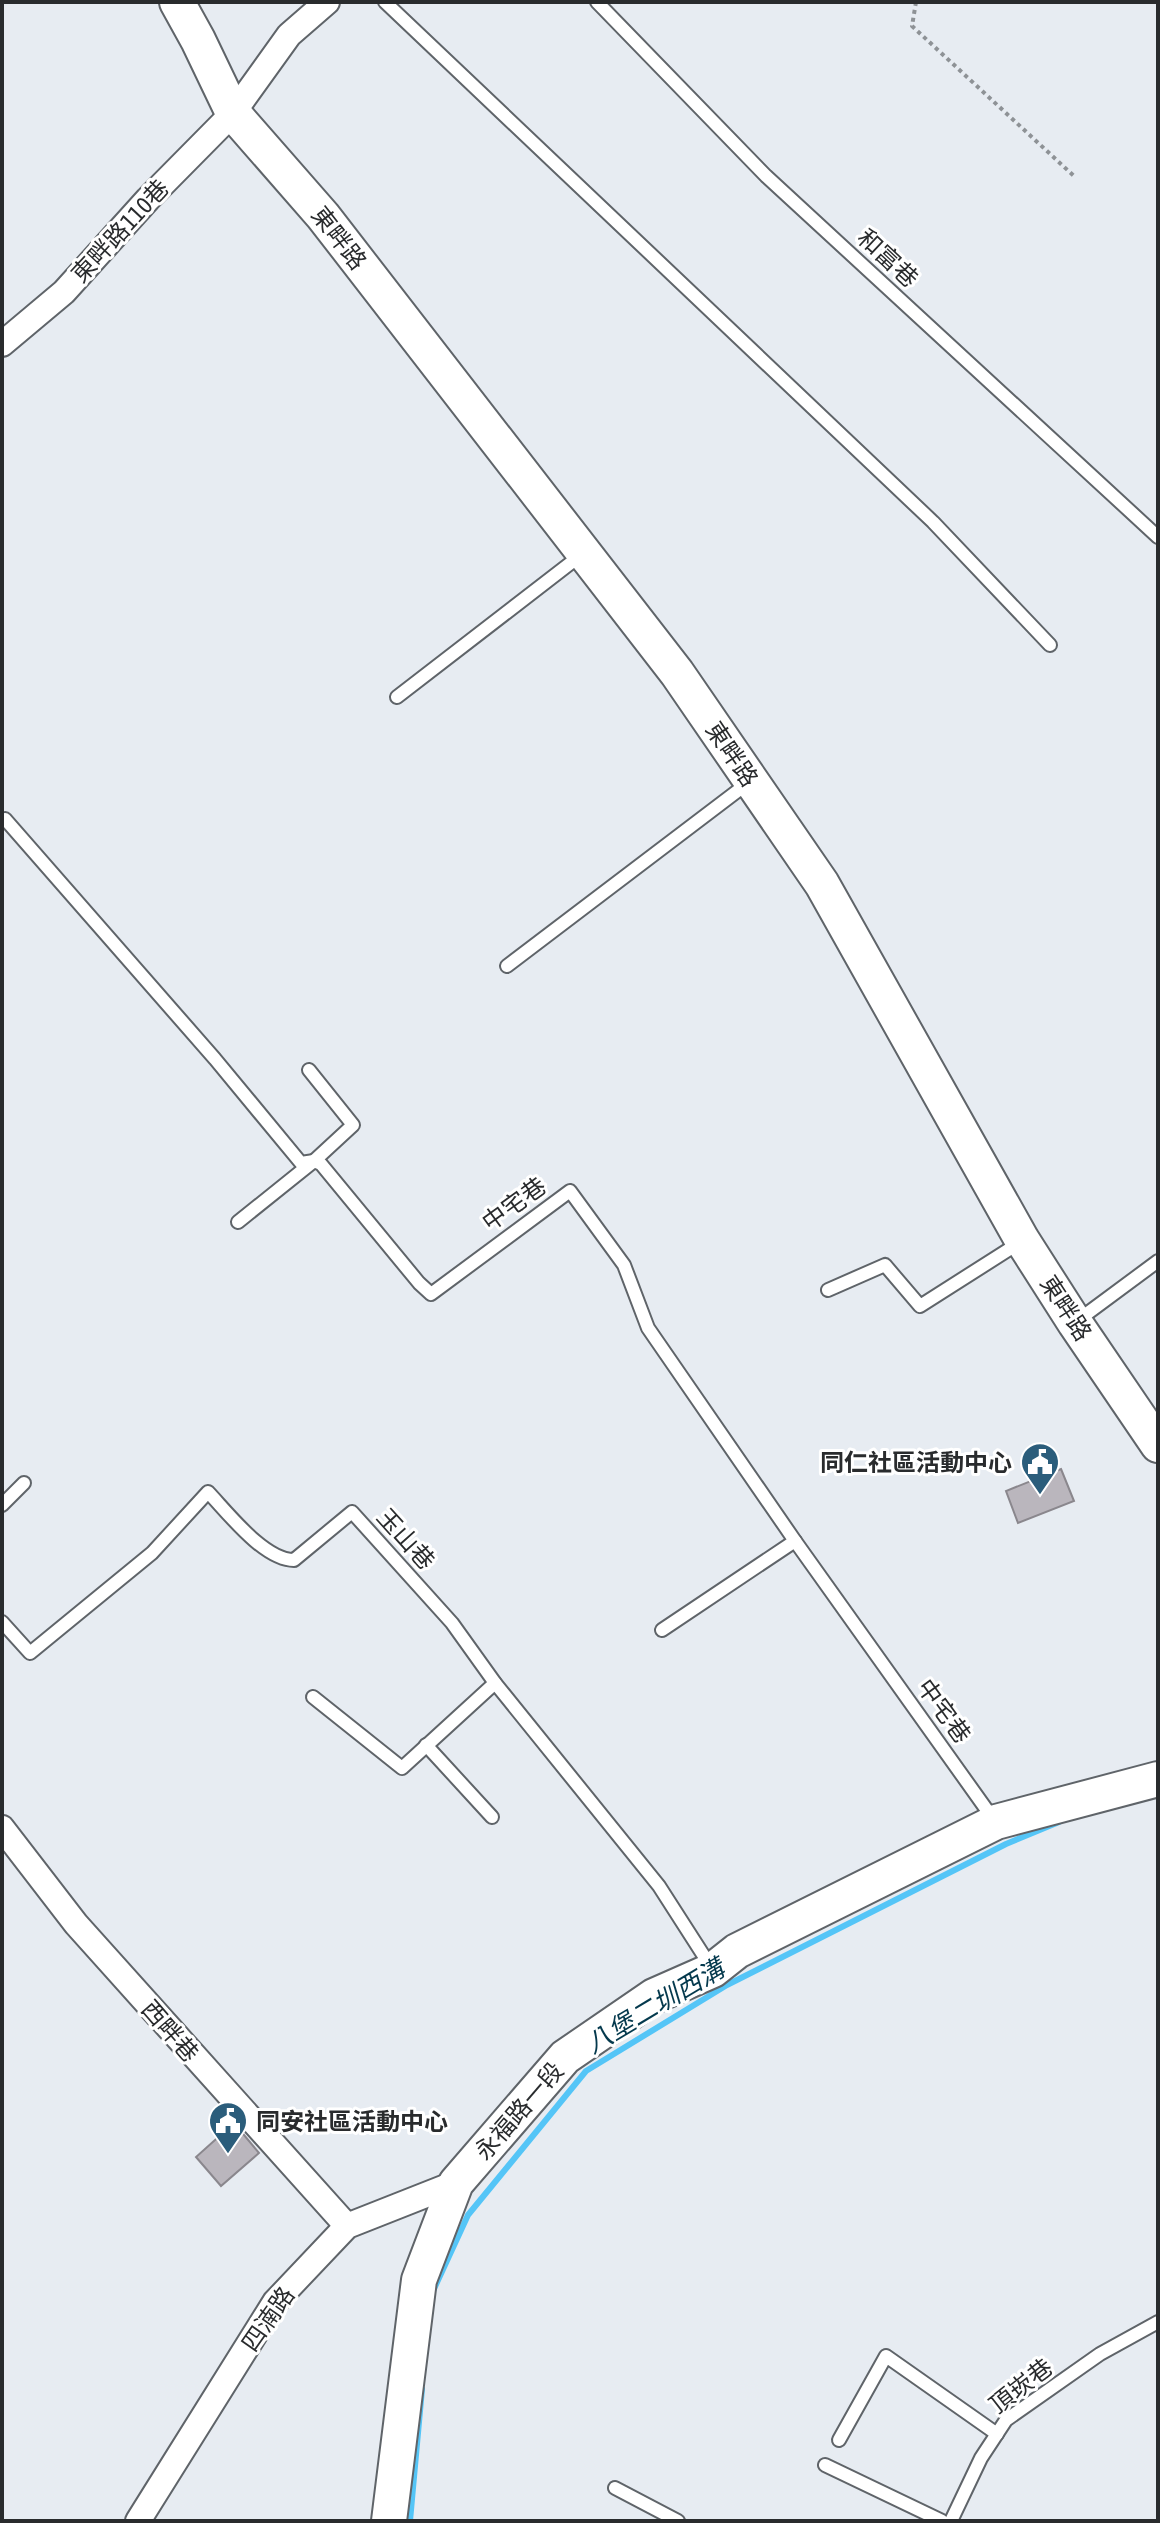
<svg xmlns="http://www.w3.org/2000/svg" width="1160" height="2523" font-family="'Asap Condensed','Noto Sans TC',sans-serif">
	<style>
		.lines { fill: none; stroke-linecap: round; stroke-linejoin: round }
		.stream { stroke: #54c5f7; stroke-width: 6 }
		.building { fill: #bab6bd; stroke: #8a878d; stroke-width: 2 }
		.lane-casing { stroke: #5f6469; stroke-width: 16 }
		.street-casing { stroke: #5f6469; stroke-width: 28 }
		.secondary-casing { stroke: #5f6469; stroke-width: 38 }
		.path { stroke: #8e9296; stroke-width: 4; stroke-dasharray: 4 4; stroke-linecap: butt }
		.lane { stroke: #fff; stroke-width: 12 }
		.street { stroke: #fff; stroke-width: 24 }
		.secondary { stroke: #fff; stroke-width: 34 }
		.labels { text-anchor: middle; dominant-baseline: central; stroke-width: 6; stroke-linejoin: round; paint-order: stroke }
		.street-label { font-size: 24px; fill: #292b2d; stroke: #fff }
		.poi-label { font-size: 24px; font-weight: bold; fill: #292b2d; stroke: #fff; text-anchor: end }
		.water-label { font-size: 26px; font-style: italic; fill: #04394d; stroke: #fff }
	</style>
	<rect width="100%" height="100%" fill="#e7ecf2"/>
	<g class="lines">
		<g class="stream">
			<polyline points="433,2291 468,2215 586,2071 727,1985 1006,1844 1059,1822"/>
			<polyline points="410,2521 422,2389"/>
		</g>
	</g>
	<g class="building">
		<polygon points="1061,1469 1074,1501 1018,1523 1006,1491"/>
		<polygon points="234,2123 259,2153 221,2186 196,2157"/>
	</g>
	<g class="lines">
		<defs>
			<g id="lane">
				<polyline points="385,2 933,522 1050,645"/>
				<polyline points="597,2 766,176 1158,537"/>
				<polyline points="397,697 581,555"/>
				<polyline points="2,820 5,819 215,1059 301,1163 314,1161 321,1164 419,1283 431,1294 570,1191 624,1265 648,1328 795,1541 994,1820"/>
				<polyline points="507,966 748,783"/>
				<polyline points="238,1222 314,1161 353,1125 309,1070"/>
				<polyline points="828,1290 885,1265 920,1306 1019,1243"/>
				<polyline points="1077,1321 1158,1261"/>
				<polyline points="2,1505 24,1483"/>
				<path d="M 2,1622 L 30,1653 L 152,1553 L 208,1492 C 228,1513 264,1560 294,1560 L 352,1512 L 452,1623 L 495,1683 L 659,1886 L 711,1967"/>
				<polyline points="662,1630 795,1541"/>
				<polyline points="313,1697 402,1768 495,1683"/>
				<polyline points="426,1745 492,1817"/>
				<polyline points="839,2440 886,2356 997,2434"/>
				<polyline points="825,2465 942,2521"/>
				<polyline points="615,2488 678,2521"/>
				<polyline points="951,2521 981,2458 1006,2420 1100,2354 1158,2322"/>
			</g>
			<g id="street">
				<polyline points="2,344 64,292 148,199 233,113 289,35 327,2"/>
				<polyline points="2,1828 76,1924 347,2226"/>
				<polyline points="138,2521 275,2302 347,2226 456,2183"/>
			</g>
			<g id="secondary">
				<polyline points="177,2 198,40 233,113 323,216 677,673 822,884 1022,1240 1075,1323 1158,1445"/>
				<polyline points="389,2521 419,2280 456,2183 565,2057 654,1996 713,1970 737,1951 996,1822 1158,1779"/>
			</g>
		</defs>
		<use href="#lane" class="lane-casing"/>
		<use href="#street" class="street-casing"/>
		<use href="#secondary" class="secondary-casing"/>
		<polyline class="path" points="916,2 912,26 1075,177"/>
		<use href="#lane" class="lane"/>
		<use href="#street" class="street"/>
		<use href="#secondary" class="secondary"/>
	</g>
	<defs>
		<symbol id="civic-pin" viewBox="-11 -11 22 30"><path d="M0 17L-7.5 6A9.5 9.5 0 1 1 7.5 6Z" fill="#2b5d7b" stroke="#fff"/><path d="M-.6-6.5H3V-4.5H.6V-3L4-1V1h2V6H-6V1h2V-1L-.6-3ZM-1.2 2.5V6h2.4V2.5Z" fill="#fff"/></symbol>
	</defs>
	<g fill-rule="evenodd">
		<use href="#civic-pin" x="1018" y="1440" width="44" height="60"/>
		<use href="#civic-pin" x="206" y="2099" width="44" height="60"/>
	</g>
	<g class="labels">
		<g class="street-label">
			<text transform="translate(120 231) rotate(-47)">東畔路110巷</text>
			<text transform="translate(339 238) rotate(52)">東畔路</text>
			<text transform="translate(888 258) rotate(43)">和富巷</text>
			<text transform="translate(732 754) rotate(56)">東畔路</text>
			<text transform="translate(514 1204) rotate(-36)">中宅巷</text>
			<text transform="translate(1066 1308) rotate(57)">東畔路</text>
			<text transform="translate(406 1539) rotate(48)">玉山巷</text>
			<text transform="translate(944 1711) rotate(54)">中宅巷</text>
			<text transform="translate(170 2031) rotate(49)">西畔巷</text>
			<text transform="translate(519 2111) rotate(-49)">永福路一段</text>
			<text transform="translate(268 2319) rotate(-55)">四湳路</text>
			<text transform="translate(1021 2386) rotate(-38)">頂崁巷</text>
		</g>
		<g class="poi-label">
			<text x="1012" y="1462">同仁社區活動中心</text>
			<text x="256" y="2121" text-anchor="start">同安社區活動中心</text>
		</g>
		<g class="water-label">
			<text transform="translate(655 2006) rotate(-31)">八堡二圳西溝</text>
		</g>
	</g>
	<rect width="1160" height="2523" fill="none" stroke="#292b2d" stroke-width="8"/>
</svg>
